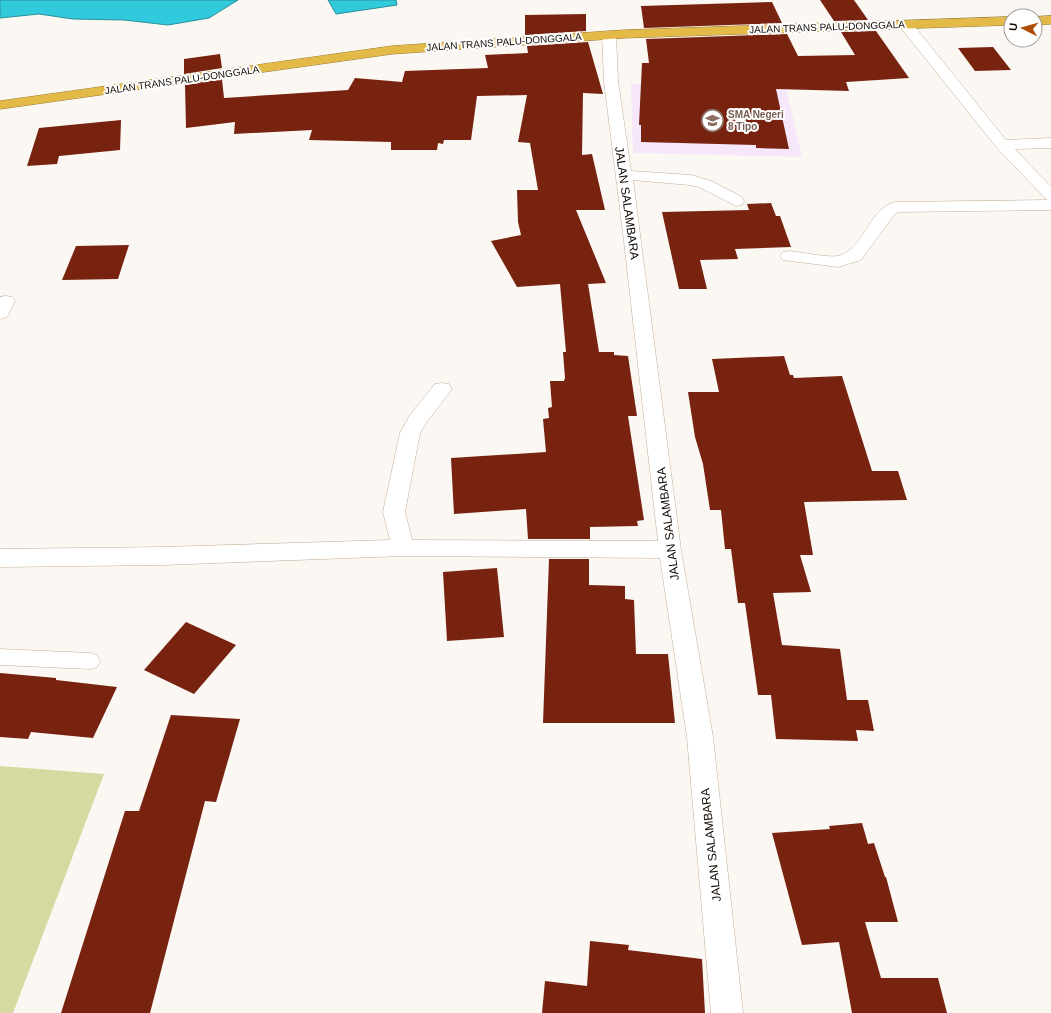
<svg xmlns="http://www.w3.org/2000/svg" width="1051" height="1013" font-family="Arial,sans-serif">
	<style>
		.education { fill: #f7e7fb }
		.green { fill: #d6d9a0 }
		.water { fill: #30cadc; stroke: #27909b }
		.building { fill: #782210 }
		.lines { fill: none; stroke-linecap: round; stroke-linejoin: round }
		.lane-casing { stroke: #c4ae97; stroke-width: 1 }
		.street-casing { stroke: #c4ae97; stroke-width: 1 }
		.highway-casing { stroke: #9a7c30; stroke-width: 1 }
		.lane { fill: #fff; fill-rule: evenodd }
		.street { fill: #fff; fill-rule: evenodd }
		.highway { fill: #e3b948; fill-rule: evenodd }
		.labels { text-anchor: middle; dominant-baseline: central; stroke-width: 4; stroke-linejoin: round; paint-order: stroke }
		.far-street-label { font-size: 10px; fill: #120a04; stroke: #fff }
		.far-education-label { font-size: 10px; font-weight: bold; fill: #785e54; stroke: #fff; text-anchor: start }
		.street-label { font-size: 12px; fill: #120a04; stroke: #fff }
	</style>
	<rect width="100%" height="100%" fill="#fbf7f2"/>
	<polygon class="education" points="631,84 786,87 802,157 633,153"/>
	<polygon class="green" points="0,766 104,774 13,1013 0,1013"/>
	<g class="water">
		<polygon points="0,0 238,0 209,18 168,25 124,20 73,19 39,14 0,18"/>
		<polygon points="328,0 396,0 397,5 336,14"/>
	</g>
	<g class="building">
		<polygon points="820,0 854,0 868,20 834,21"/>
		<polygon points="772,2 782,23 644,28 641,6"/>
		<polygon points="586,14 586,31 525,35 525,15"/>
		<polygon points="876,31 909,78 846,82 849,91 776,89 789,149 756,148 756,145 641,142 641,125 639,125 642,63 649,63 646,39 787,34 798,56 855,55 841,32"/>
		<polygon points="588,42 603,94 583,93 582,155 592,154 605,210 576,210 606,283 588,284 599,352 614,352 614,355 628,356 637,416 628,416 644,520 637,521 638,526 590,527 590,539 528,539 526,509 454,514 451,458 546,452 543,419 549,418 548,408 552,407 550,381 564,381 565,378 563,352 566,352 560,284 517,287 491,241 521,235 518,222 517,190 538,190 530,143 518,142 527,95 477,96 471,140 444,140 443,144 438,143 437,150 391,150 391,142 309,140 312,130 234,134 235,122 186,128 185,85 222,79 224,98 348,90 355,78 402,82 405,71 488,68 485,55 528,53 527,46"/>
		<polygon points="993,47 1011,70 975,71 958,48"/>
		<polygon points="220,54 222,68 184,74 184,59"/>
		<polygon points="121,120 120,150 59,156 57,164 27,166 39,128"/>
		<polygon points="771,203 776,216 780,216 791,247 735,249 738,259 700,260 707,289 679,289 662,212 749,210 747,204"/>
		<polygon points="129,245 118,279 62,280 76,246"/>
		<polygon points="784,356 790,375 793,375 794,378 842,376 872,471 898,471 907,500 804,502 813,555 800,555 811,592 773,593 782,645 840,649 847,700 868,700 874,731 856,730 858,741 776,739 771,695 758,695 745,603 738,603 731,549 725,549 721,510 710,510 703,464 695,437 688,392 719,392 712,359"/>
		<polygon points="549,559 589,559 589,585 625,586 625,599 634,600 636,654 668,654 675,723 543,723"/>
		<polygon points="497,568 504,637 447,641 443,572"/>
		<polygon points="186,622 236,645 194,694 144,670"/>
		<polygon points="0,673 56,678 56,680 117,687 93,738 31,732 28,739 0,737"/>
		<polygon points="171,715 240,719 216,802 205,801 150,1013 61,1013 125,811 139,811"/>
		<polygon points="862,823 868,844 874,843 885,877 886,877 898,922 865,922 881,978 938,978 947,1013 852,1013 839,942 802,945 772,833 830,829 829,826"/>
		<polygon points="590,941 629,945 628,950 702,959 705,1013 542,1013 545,981 587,986"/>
	</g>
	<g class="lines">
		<defs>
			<polygon id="lane" points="0,649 90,653 97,655 100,661 97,667 90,669 0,665"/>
			<g id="street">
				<path d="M 906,21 L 911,22 L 1006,140 L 1051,138 L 1051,148 L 1015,149 L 1051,187 L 1051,210 L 898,212 L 894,215 L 861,260 L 838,267 L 783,260 L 780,256 L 783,252 L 789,251 C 800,252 829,258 838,256 C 865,249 868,209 895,202 L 1047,200 L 997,148 L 901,28 L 899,25 L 901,22 Z"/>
				<polygon points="609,31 614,32 616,35 618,81 631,171 691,175 711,181 742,197 744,201 742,205 736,206 699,187 690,185 633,180 681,550 713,737 743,1013 711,1013 687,737 660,558 403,556 163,565 0,567 0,549 163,547 390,540 383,512 400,433 410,415 435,384 442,383 449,384 452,389 426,423 420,433 405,512 412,540 658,541 624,241 604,81 602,35 604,32"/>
				<polygon points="6,296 12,297 15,301 7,317 0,319 0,297"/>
			</g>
			<g id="highway">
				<polygon points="1051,16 1051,24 1035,25 1035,17"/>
				<polygon points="1011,17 1011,25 624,38 392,54 0,109 0,101 392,46 624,30"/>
			</g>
		</defs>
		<use href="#lane" class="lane-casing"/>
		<use href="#street" class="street-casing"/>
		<use href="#highway" class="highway-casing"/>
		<use href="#lane" class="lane"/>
		<use href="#street" class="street"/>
		<use href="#highway" class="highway"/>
	</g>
	<defs>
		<symbol id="school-ring" viewBox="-11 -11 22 22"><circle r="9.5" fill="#fff" stroke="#8d6e63" stroke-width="1.5"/><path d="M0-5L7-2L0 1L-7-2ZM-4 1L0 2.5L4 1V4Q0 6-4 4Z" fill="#8d6e63"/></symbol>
	</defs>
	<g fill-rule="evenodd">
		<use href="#school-ring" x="700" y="108" width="25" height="25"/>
	</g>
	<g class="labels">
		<g class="far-street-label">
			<text transform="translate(827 27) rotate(-2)">JALAN TRANS PALU-DONGGALA</text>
			<text transform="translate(504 42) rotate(-4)">JALAN TRANS PALU-DONGGALA</text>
			<text transform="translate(182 80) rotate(-8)">JALAN TRANS PALU-DONGGALA</text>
		</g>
		<g class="far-education-label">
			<text x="728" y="114">SMA Negeri<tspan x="728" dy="12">8 Tipo</tspan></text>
		</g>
		<g class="street-label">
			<text transform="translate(627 203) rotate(82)">JALAN SALAMBARA</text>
			<text transform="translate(668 524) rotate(-97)">JALAN SALAMBARA</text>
			<text transform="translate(711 845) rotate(-96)">JALAN SALAMBARA</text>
		</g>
	</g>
	<g transform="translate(1023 28) rotate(276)"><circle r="19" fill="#ffffff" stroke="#a09d9b"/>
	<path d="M0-3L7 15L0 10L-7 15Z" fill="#ae4e05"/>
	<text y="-6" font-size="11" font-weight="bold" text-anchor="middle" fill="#120a04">U</text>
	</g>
</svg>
